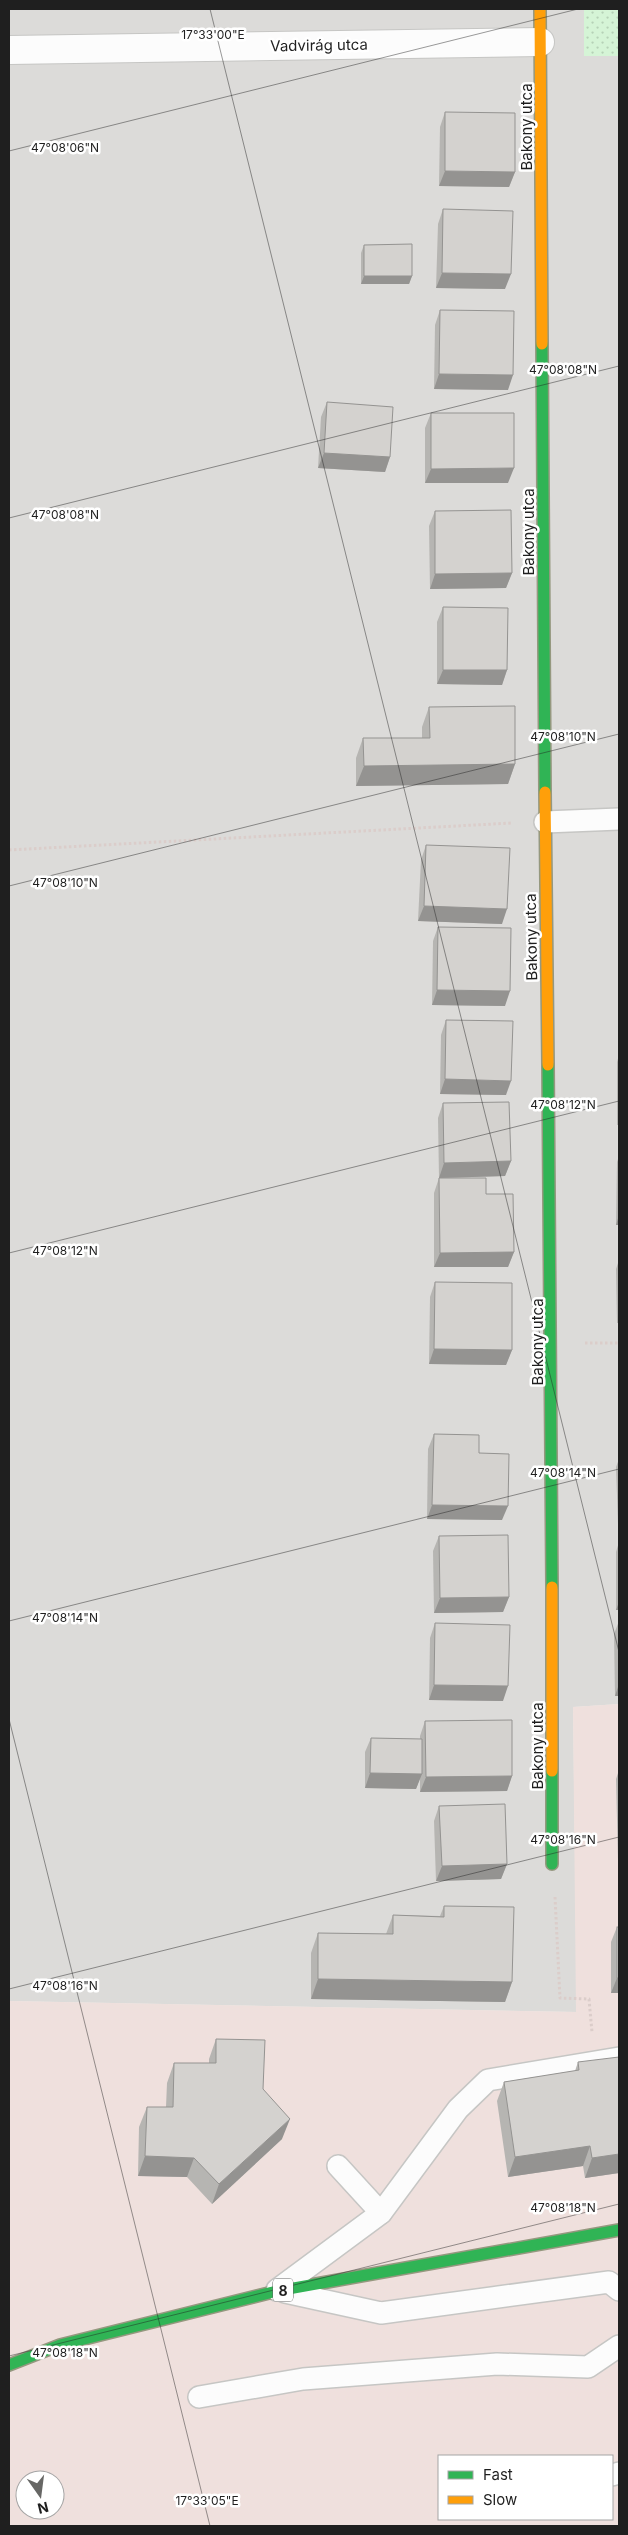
<svg xmlns="http://www.w3.org/2000/svg" width="628" height="2535" font-family="Inter,sans-serif">
	<style>
		.residential { fill: #dcdbd9 }
		.commercial { fill: #efe0dd; fill-rule: evenodd }
		.park { fill: url(#park-dots) }
		.lines { fill: none; stroke-linecap: round; stroke-linejoin: round }
		.lane-casing { stroke: #c6c6c4; stroke-width: 24 }
		.street-casing { stroke: #c6c6c4; stroke-width: 30 }
		.fast-casing { stroke: #95987f; stroke-width: 14 }
		.slow-casing { stroke: #95987f; stroke-width: 14 }
		.path { stroke: #dbcdca; stroke-width: 3; stroke-dasharray: 2.5 2.5; stroke-linecap: butt }
		.lane { stroke: #fcfcfc; stroke-width: 21 }
		.street { stroke: #fcfcfc; stroke-width: 28 }
		.fast { stroke: #30b455; stroke-width: 11 }
		.slow { stroke: #ff9f0a; stroke-width: 11 }
		.wall { fill: #b6b5b2 }
		.shaded-wall { fill: #949391 }
		.building { fill: #d4d2cf; stroke: #949391 }
		.ticks { fill: none; stroke: #1f1f1f; stroke-width: 1; stroke-opacity: 0.45 }
		.labels { text-anchor: middle; dominant-baseline: central; stroke-width: 5; stroke-linejoin: round; paint-order: stroke }
		.shield { fill: #fff; stroke: #626262; stroke-width: 1 }
		.shield-label { font-size: 14px; font-weight: bold; fill: #1f1f1f }
		.street-label { font-size: 15px; fill: #1f1f1f; stroke: #fff }
		.ticks-label { font-size: 12px; text-anchor: middle; fill: #1f1f1f; stroke: #fff; stroke-width: 5; stroke-linejoin: round; paint-order: stroke }
	</style>
	<defs>
		<pattern id="park-dots" width="8" height="8" patternUnits="userSpaceOnUse" patternTransform="scale(1.25)"><rect width="8" height="8" fill="#d5f4d6"/><path d="M2 2h.1M6 6h.1" fill="none" stroke="#b6d1b7" stroke-width="1.8" stroke-linecap="round"/></pattern>
	</defs>
	<rect width="100%" height="100%" fill="#edece8"/>
	<polygon class="residential" points="9,9 619,9 619,1704 573,1707 577,2012 9,2001"/>
	<path class="commercial" d="M 619,1704 L 619,2526 L 9,2526 L 9,2001 L 576,2012 L 573,1707 ZM 439,2456 L 612,2456 L 612,2519 L 439,2519 ZM 25,2480 L 55,2480 L 55,2510 L 25,2510 Z"/>
	<rect class="park" x="584" y="9" width="35" height="47"/>
	<g class="lines">
		<defs>
			<g id="lane">
				<polyline points="545,822 619,819"/>
				<polyline points="338,2166 381,2213"/>
				<polyline points="277,2290 381,2213 458,2109 488,2080 619,2058"/>
				<polyline points="285,2292 381,2313 609,2282 619,2290"/>
				<polyline points="199,2397 303,2379 497,2364 588,2367 619,2346"/>
				<polyline points="612,2475 619,2473"/>
			</g>
			<polyline id="street" points="9,50 540,42"/>
			<g id="fast">
				<polyline points="542,344 545,792"/>
				<polyline points="548,1065 552,1587"/>
				<polyline points="552,1771 552,1864"/>
				<polyline points="9,2365 60,2345 277,2291 619,2230"/>
			</g>
			<g id="slow">
				<polyline points="540,9 542,344"/>
				<polyline points="545,792 548,1065"/>
				<polyline points="552,1587 552,1771"/>
			</g>
		</defs>
		<use href="#lane" class="lane-casing"/>
		<use href="#street" class="street-casing"/>
		<use href="#fast" class="fast-casing"/>
		<use href="#slow" class="slow-casing"/>
		<g class="path">
			<polyline points="9,850 512,823"/>
			<polyline points="585,1343 619,1343"/>
			<polyline points="555,1897 560,1998 589,1999 592,2032"/>
		</g>
		<use href="#lane" class="lane"/>
		<use href="#street" class="street"/>
		<use href="#fast" class="fast"/>
		<use href="#slow" class="slow"/>
	</g>
	<g class="wall">
		<polygon points="445,112 515,172 509,187 439,186 440,127"/>
		<polygon points="443,209 505,289 436,288 438,224"/>
		<polygon points="364,245 412,276 409,284 361,284 361,253"/>
		<polygon points="440,310 508,390 434,389 435,325"/>
		<polygon points="327,402 390,457 385,472 318,468 321,417"/>
		<polygon points="431,413 508,483 425,483 425,428"/>
		<polygon points="435,511 512,573 506,588 430,589 429,526"/>
		<polygon points="443,607 507,670 502,685 437,684 437,622"/>
		<polygon points="429,707 515,764 508,784 356,786 356,758 363,738 422,738 422,727"/>
		<polygon points="426,845 502,924 418,921 421,860"/>
		<polygon points="438,927 505,1006 432,1005 433,941"/>
		<polygon points="446,1020 506,1095 440,1094 441,1035"/>
		<polygon points="619,1055 619,1125 617,1125 617,1062"/>
		<polygon points="443,1103 511,1161 505,1176 439,1178 438,1118"/>
		<polygon points="619,1156 619,1225 616,1225 617,1162"/>
		<polygon points="439,1178 486,1194 514,1252 508,1267 434,1267 434,1193"/>
		<polygon points="619,1260 619,1323 617,1323 616,1269"/>
		<polygon points="435,1282 512,1350 506,1365 429,1364 430,1297"/>
		<polygon points="619,1373 619,1435 618,1435"/>
		<polygon points="434,1434 479,1453 502,1520 427,1519 428,1449"/>
		<polygon points="619,1459 619,1524 618,1524 616,1467"/>
		<polygon points="439,1536 509,1597 503,1612 434,1613 433,1551"/>
		<polygon points="619,1542 619,1610 616,1610 616,1552"/>
		<polygon points="619,1621 619,1696 615,1696 614,1634"/>
		<polygon points="435,1623 503,1701 429,1700 430,1638"/>
		<polygon points="425,1721 512,1776 507,1791 420,1792 420,1778 416,1789 365,1788 365,1752 371,1738 420,1739 420,1736"/>
		<polygon points="619,1770 619,1861 618,1861 616,1779"/>
		<polygon points="439,1806 507,1864 501,1879 436,1881 434,1821"/>
		<polygon points="444,1906 512,1982 505,2002 311,1999 311,1953 318,1933 386,1934 393,1915 440,1916"/>
		<polygon points="617,1927 619,1927 619,1993 611,1993 611,1942"/>
		<polygon points="216,2039 263,2089 282,2139 212,2204 187,2177 138,2176 139,2127 147,2107 166,2107 167,2083 174,2063 209,2063 209,2059"/>
		<polygon points="578,2062 619,2173 585,2178 583,2166 508,2177 497,2101 504,2082 575,2071"/>
	</g>
	<g class="shaded-wall">
		<polygon points="445,171 515,172 509,187 439,186"/>
		<polygon points="442,273 511,274 505,289 436,288"/>
		<polygon points="364,276 412,276 409,284 361,284"/>
		<polygon points="439,374 513,375 508,390 434,389"/>
		<polygon points="324,453 390,457 385,472 318,468"/>
		<polygon points="514,468 508,483 425,483 431,469"/>
		<polygon points="512,573 506,588 430,589 435,574"/>
		<polygon points="443,670 507,670 502,685 437,684"/>
		<polygon points="515,764 508,784 356,786 364,766"/>
		<polygon points="424,906 507,909 502,924 418,921"/>
		<polygon points="437,990 510,991 505,1006 432,1005"/>
		<polygon points="445,1079 511,1081 506,1095 440,1094"/>
		<polygon points="511,1161 505,1176 439,1178 444,1163"/>
		<polygon points="619,1215 619,1225 616,1225"/>
		<polygon points="514,1252 508,1267 434,1267 440,1253"/>
		<polygon points="434,1349 512,1350 506,1365 429,1364"/>
		<polygon points="432,1505 508,1506 502,1520 427,1519"/>
		<polygon points="509,1597 503,1612 434,1613 440,1598"/>
		<polygon points="619,1602 619,1610 616,1610"/>
		<polygon points="619,1684 619,1696 615,1696"/>
		<polygon points="434,1685 508,1686 503,1701 429,1700"/>
		<polygon points="370,1773 422,1774 416,1789 365,1788"/>
		<polygon points="512,1776 507,1791 420,1792 426,1777"/>
		<polygon points="507,1864 501,1879 436,1881 442,1866"/>
		<polygon points="617,1978 619,1978 619,1993 611,1993"/>
		<polygon points="318,1979 512,1982 505,2002 311,1999"/>
		<polygon points="290,2119 282,2139 212,2204 219,2184"/>
		<polygon points="590,2146 583,2166 508,2177 515,2157"/>
		<polygon points="619,2154 619,2173 585,2178 592,2158"/>
		<polygon points="145,2156 194,2158 187,2177 138,2176"/>
	</g>
	<g class="building">
		<polygon points="445,112 515,113 515,172 445,171"/>
		<polygon points="443,209 513,211 511,274 442,273"/>
		<polygon points="412,244 412,276 364,276 364,245"/>
		<polygon points="440,310 514,311 513,375 439,374"/>
		<polygon points="327,402 393,407 390,457 324,453"/>
		<polygon points="431,413 514,413 514,468 431,469"/>
		<polygon points="511,510 512,573 435,574 435,511"/>
		<polygon points="443,607 508,608 507,670 443,670"/>
		<polygon points="515,706 515,764 364,766 363,738 430,738 429,707"/>
		<polygon points="426,845 510,848 507,909 424,906"/>
		<polygon points="438,927 511,928 510,991 437,990"/>
		<polygon points="446,1020 513,1021 511,1081 445,1079"/>
		<polygon points="509,1102 511,1161 444,1163 443,1103"/>
		<polygon points="439,1178 486,1178 486,1194 513,1194 514,1252 440,1253"/>
		<polygon points="435,1282 512,1283 512,1350 434,1349"/>
		<polygon points="434,1434 479,1435 479,1453 509,1454 508,1506 432,1505"/>
		<polygon points="508,1535 509,1597 440,1598 439,1536"/>
		<polygon points="435,1623 510,1625 508,1686 434,1685"/>
		<polygon points="512,1720 512,1776 426,1777 425,1721"/>
		<polygon points="371,1738 422,1739 422,1774 370,1773"/>
		<polygon points="505,1804 507,1864 442,1866 439,1806"/>
		<polygon points="444,1906 514,1907 512,1982 318,1979 318,1933 393,1934 393,1915 444,1917"/>
		<rect x="617" y="1927" width="2" height="51"/>
		<polygon points="216,2039 265,2040 263,2089 290,2119 219,2184 194,2158 145,2156 147,2107 173,2107 174,2063 216,2063"/>
		<polygon points="619,2057 619,2154 592,2158 590,2146 515,2157 504,2082 579,2070 578,2062"/>
	</g>
	<path class="ticks" d="M 210,9 L 619,1652M 9,151 L 578,9M 9,518 L 619,366M 9,886 L 619,734M 9,1253 L 619,1101M 9,1621 L 619,1469M 9,1719 L 210,2526M 9,1989 L 619,1837M 9,2356 L 619,2204"/>
	<g class="labels">
		<rect class="shield" x="273" y="2278.5" width="20" height="23" rx="4"/>
		<g class="shield-label">
			<text x="283" y="2290">8</text>
		</g>
		<g class="street-label">
			<text transform="translate(319 45) rotate(-1)">Vadvirág utca</text>
			<text transform="translate(526 127) rotate(-90)">Bakony utca</text>
			<text transform="translate(528 532) rotate(-90)">Bakony utca</text>
			<text transform="translate(531 937) rotate(-91)">Bakony utca</text>
			<text transform="translate(537 1342) rotate(-90)">Bakony utca</text>
			<text transform="translate(537 1746) rotate(-90)">Bakony utca</text>
		</g>
	</g>
	<g class="ticks-label">
		<text x="213" y="39">17°33'00"E</text>
		<text x="65" y="152">47°08'06"N</text>
		<text x="563" y="374">47°08'08"N</text>
		<text x="65" y="519">47°08'08"N</text>
		<text x="563" y="741">47°08'10"N</text>
		<text x="65" y="887">47°08'10"N</text>
		<text x="563" y="1109">47°08'12"N</text>
		<text x="65" y="1255">47°08'12"N</text>
		<text x="563" y="1477">47°08'14"N</text>
		<text x="65" y="1622">47°08'14"N</text>
		<text x="563" y="1844">47°08'16"N</text>
		<text x="65" y="1990">47°08'16"N</text>
		<text x="563" y="2212">47°08'18"N</text>
		<text x="65" y="2357">47°08'18"N</text>
		<text x="207" y="2505">17°33'05"E</text>
	</g>
	<rect width="628" height="2535" fill="none" stroke="#1f1f1f" stroke-width="20"/>
	<rect x="438" y="2455" width="175" height="65" fill="#ffffff" stroke="#a5a5a5"/>
	<rect x="448" y="2471" width="25" height="8" fill="#30b455" stroke="#a5a5a5"/>
	<text x="483" y="2480" font-size="15" fill="#1f1f1f">Fast</text>
	<rect x="448" y="2496" width="25" height="8" fill="#ff9f0a" stroke="#a5a5a5"/>
	<text x="483" y="2505" font-size="15" fill="#1f1f1f">Slow</text>
	<g transform="translate(40 2495) rotate(166)"><circle r="24" fill="#ffffff" stroke="#a5a5a5"/>
	<path d="M0-4L9 19L0 12L-9 19Z" fill="#676765"/>
	<text y="-8" font-size="14" font-weight="bold" text-anchor="middle" fill="#1f1f1f">N</text>
	</g>
</svg>
